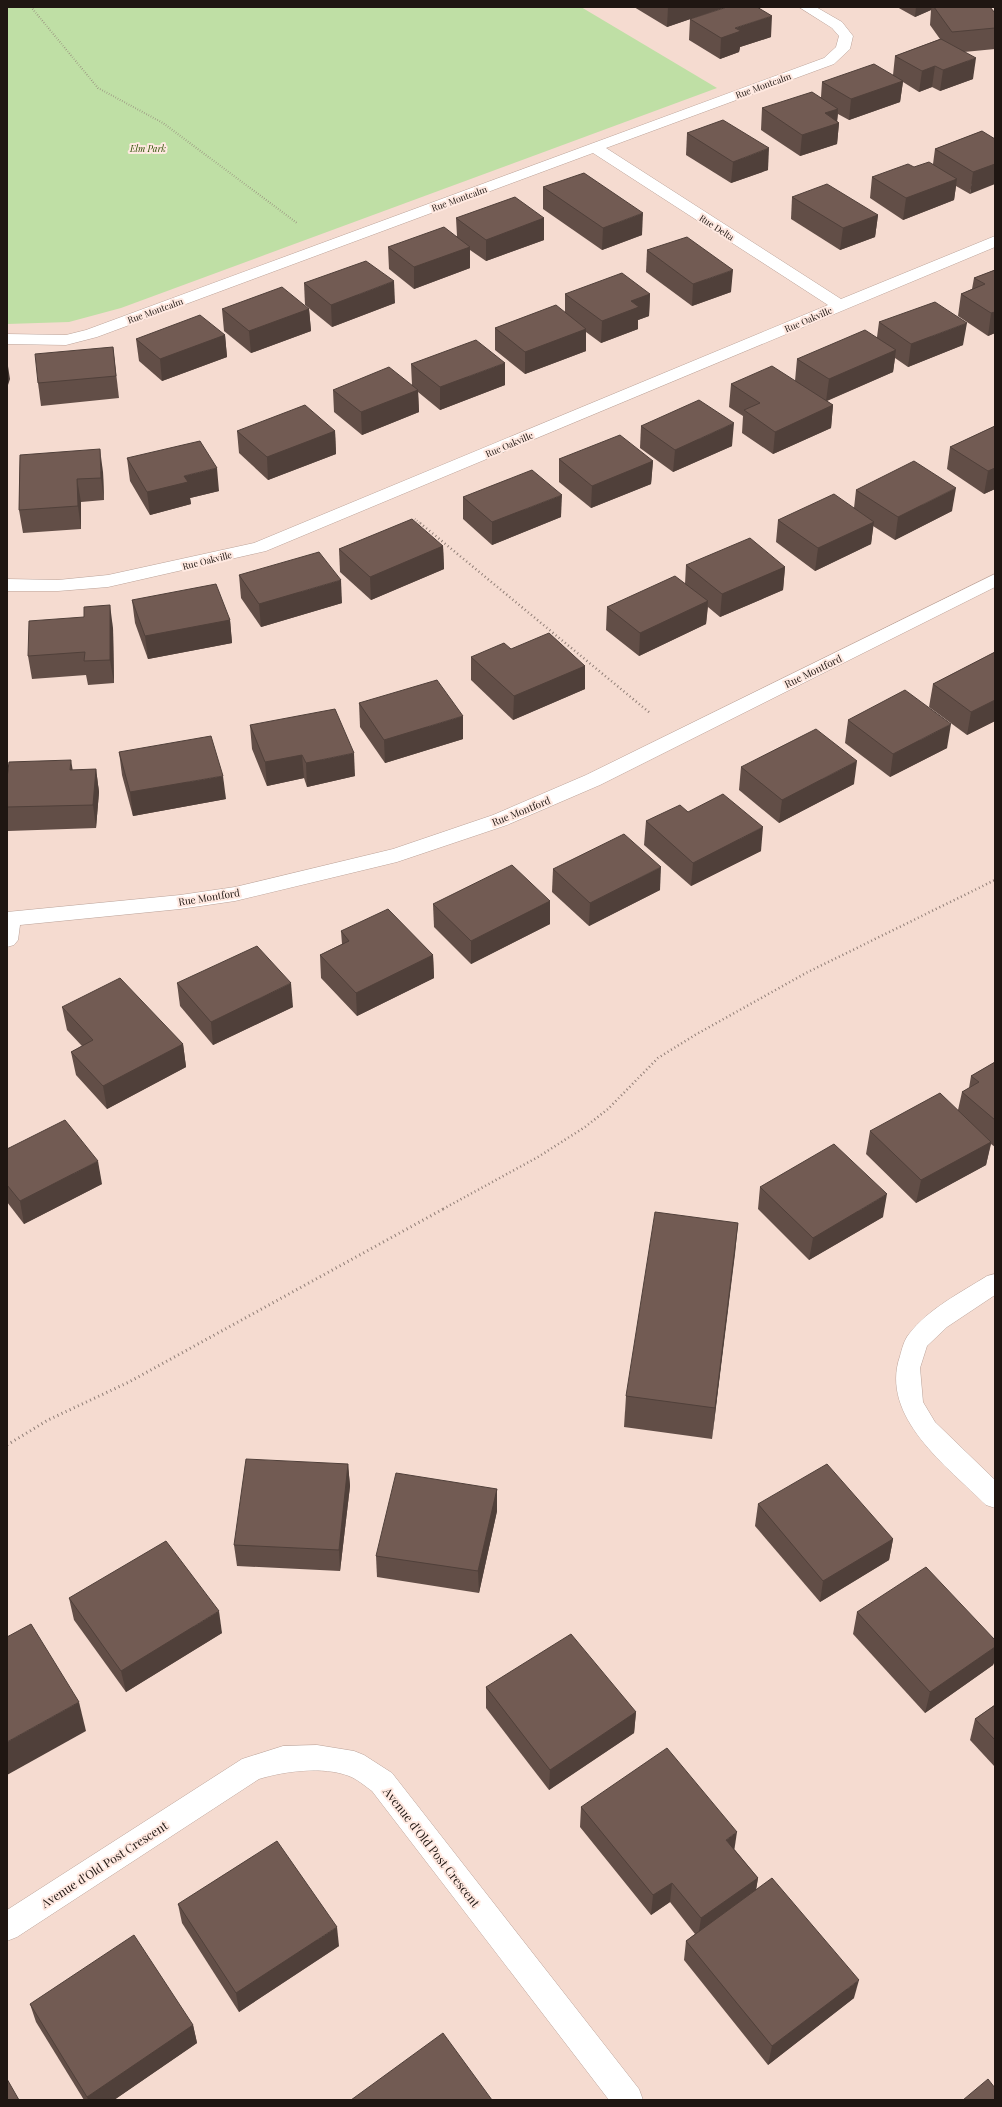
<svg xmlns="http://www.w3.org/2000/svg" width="1002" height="2107" font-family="'Playfair Display',serif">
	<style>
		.green { fill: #bfdfa5 }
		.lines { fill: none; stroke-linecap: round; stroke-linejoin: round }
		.minor-casing { stroke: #bca399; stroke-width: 1 }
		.path-far2 { stroke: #907e76; stroke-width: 2; stroke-dasharray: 0.5 2; stroke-linecap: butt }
		.path-far1 { stroke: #907e76; stroke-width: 2.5; stroke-dasharray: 1 3; stroke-linecap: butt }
		.path { stroke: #907e76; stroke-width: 3; stroke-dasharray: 1 3.5; stroke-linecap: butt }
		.minor { fill: #fff; fill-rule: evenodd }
		.wall { fill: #624e47 }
		.shaded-wall { fill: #50403a }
		.building { fill: #725b53; stroke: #50403a }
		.labels { text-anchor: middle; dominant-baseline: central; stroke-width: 4; stroke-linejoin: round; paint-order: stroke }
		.far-street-label { font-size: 9px; fill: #1f1612; stroke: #ffe9e1 }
		.far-park-label { font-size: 9px; font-style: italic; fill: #2e4e04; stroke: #ffe9e1 }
		.street-label { font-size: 10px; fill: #1f1612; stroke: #ffe9e1 }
		.near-street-label { font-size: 12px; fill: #1f1612; stroke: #ffe9e1 }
	</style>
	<rect width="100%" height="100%" fill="#f5dbd0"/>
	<polygon class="green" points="7,7 581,7 717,88 121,308 69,322 7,324"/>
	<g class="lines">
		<defs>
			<g id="minor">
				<polygon points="799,7 816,7 842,22 853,36 850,49 834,64 606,148 841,299 995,236 995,247 266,551 108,587 58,591 7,591 7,579 58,580 108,575 254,543 828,305 593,153 97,337 66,345 7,344 7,334 66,335 86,330 824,58 836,47 839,36 832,28"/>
				<polygon points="995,574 995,587 600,785 507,825 397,862 235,901 180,909 20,925 18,940 14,945 7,947 7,912 180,895 235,887 393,849 493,815 586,775"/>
				<path d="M 995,1274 L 995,1295 L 947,1327 L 927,1346 L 920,1368 L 923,1402 L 935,1422 L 995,1480 L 995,1508 L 986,1505 C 948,1467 879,1417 900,1356 C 902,1349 904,1340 909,1334 C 928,1309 960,1293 987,1276 Z"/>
				<path d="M 317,1745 L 354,1751 L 364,1755 L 392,1773 L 639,2089 L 643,2100 L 609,2100 L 372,1791 C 365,1786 357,1779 349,1776 C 323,1766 285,1771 259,1779 L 17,1937 L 7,1941 L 7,1910 L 242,1759 L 283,1746 Z"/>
			</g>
		</defs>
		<use href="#minor" class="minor-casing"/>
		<g class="path-far2">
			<polyline points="31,7 98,88 163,123 297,223"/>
			<polyline points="415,519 421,524"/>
		</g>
		<g class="path-far1">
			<polyline points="420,523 650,713"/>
			<polyline points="443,1209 538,1157 585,1127 608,1109 658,1058 695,1035 806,973 995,880"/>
		</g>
		<polyline class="path" points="7,1445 48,1420 129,1382 445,1208"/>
		<use href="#minor" class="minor"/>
	</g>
	<g class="wall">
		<polygon points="634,7 723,7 723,8 690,19 771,37 740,47 739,52 720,59 689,40 690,19 667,27"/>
		<polygon points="897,7 990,7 995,13 995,49 964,52 973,79 940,91 932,87 919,92 903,82 900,102 849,120 838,114 837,121 839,123 837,144 800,156 761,130 762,108 821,97 822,82 893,75 895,56 940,39 930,25 931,10 915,17"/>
		<polygon points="982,131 970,194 956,186 954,200 903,220 870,198 872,177 933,164 935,149"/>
		<polygon points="687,133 768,170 731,183 686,155"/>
		<polygon points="543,187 642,235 602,250 543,209"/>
		<polygon points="792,197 878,215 875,237 840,250 791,219"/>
		<polygon points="456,218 544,218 544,240 486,261 470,250 470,268 414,289 389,269 388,247 457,236"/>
		<polygon points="647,250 731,292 692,306 646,272"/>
		<polygon points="995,270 995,333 988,336 958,316 961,294 972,289 974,278"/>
		<polygon points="304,283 395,303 332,327 305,305"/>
		<polygon points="565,294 650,294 649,316 638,320 638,329 601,343 586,332 586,351 525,374 495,350 495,328 565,312"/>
		<polygon points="222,309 309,309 311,331 251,353 224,331"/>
		<polygon points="879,322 963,345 908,367 895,358 893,372 827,401 833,405 831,428 773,454 742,433 743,416 729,407 731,384 795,381 797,359 877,337"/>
		<polygon points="225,335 227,357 162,381 139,361 136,339"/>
		<polygon points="113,347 119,398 41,406 38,383"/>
		<polygon points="411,364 505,385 440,410 418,392 419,412 362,435 334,412 333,390 412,385"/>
		<polygon points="641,426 732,446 673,472 640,448"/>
		<polygon points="995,426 995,489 984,494 947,469 950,447"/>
		<polygon points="237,431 335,431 336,454 268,480 239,453"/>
		<polygon points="20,455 103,472 104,500 81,502 81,529 23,533 19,510"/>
		<polygon points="127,458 219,491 190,498 191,504 150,515 130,481"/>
		<polygon points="559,459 653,461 651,484 591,508 559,482"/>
		<polygon points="856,490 952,511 895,540 873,526 871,544 815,571 776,542 778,520 854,508"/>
		<polygon points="463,497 561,517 492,545 463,519"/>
		<polygon points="443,546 444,569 371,600 340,572 339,549"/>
		<polygon points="686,565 785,567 783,590 720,617 708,607 706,624 639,656 606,630 607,607 685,584"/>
		<polygon points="239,575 342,603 261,627 241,598"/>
		<polygon points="132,600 230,620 232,643 148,659 135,623"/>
		<polygon points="113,628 114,683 88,685 86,675 32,679 28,656"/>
		<polygon points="511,649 585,666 585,689 513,720 471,680 471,657"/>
		<polygon points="995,652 995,721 967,735 929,707 933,684"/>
		<polygon points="359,703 463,739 385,763 360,727"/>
		<polygon points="848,720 947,748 890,777 845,743"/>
		<polygon points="250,725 355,776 307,787 304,778 267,786 252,749"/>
		<polygon points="119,752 226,799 133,816 122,775"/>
		<polygon points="741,767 854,784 779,823 739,790"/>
		<polygon points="96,769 99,792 96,828 8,831 7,826 7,778"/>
		<polygon points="688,812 761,851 691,886 644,845 646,821"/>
		<polygon points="553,869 660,890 589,926 552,892"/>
		<polygon points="550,901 550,924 471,964 434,927 433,904"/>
		<polygon points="341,931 433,955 434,978 357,1016 321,978 320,955 342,944"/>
		<polygon points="177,983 293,1007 213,1045 180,1006"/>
		<polygon points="62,1007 183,1044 186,1067 107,1109 76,1075 71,1052 82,1046 67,1030"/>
		<polygon points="995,1062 995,1147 991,1144 986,1165 916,1203 866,1154 870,1131 958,1110 962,1092 969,1088 971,1076"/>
		<polygon points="7,1149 102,1184 24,1224 7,1202"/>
		<polygon points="760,1187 883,1217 809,1260 758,1209"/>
		<polygon points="738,1223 712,1439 624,1427 626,1396"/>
		<polygon points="348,1464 350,1486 340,1571 237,1566 234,1545"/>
		<polygon points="497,1489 497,1511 479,1593 377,1577 376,1556"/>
		<polygon points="758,1504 893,1539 889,1560 820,1602 755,1526"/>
		<polygon points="69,1598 222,1633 126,1692 74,1620"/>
		<polygon points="857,1612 995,1640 995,1660 993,1665 925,1713 853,1634"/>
		<polygon points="486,1687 636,1712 634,1733 549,1790 486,1708"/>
		<polygon points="995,1705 995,1767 970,1740 975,1719"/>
		<polygon points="581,1807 735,1850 758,1878 756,1889 854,1998 768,2065 684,1960 686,1941 695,1934 670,1902 651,1915 580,1827"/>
		<polygon points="178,1904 339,1946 239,2012 182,1923"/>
		<polygon points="30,2004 193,2025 197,2043 114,2100 84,2100 36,2022"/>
	</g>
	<g class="shaded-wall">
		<polygon points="668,7 723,7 723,8 667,27"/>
		<polygon points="916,7 932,7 931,10 915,17"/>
		<polygon points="772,16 771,37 740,47 739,52 720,59 721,38 735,28"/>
		<polygon points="976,58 973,79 940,91 943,70"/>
		<polygon points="935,66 932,87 919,92 922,71"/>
		<polygon points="903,81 900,102 849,120 851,99"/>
		<polygon points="838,109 837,123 839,123 837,144 800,156 802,135 825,113"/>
		<polygon points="769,148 768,170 731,183 733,162"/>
		<polygon points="995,154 995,184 970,194 973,172"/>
		<polygon points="957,179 954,200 903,220 906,198"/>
		<polygon points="643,213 642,235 602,250 603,228"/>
		<polygon points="878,215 875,237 840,250 843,228"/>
		<polygon points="544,218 544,240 486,261 486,240"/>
		<polygon points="470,247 470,268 414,289 414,267"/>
		<polygon points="733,270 731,292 692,306 693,284"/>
		<polygon points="394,281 395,303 332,327 331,305"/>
		<polygon points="650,294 649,316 638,320 638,329 601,343 602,321 631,301"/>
		<polygon points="309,309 311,331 251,353 249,331"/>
		<polygon points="995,312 995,333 988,336 991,313"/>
		<polygon points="967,323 963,345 908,367 911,344"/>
		<polygon points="586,329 586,351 525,374 525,352"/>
		<polygon points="225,335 227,357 162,381 160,359"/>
		<polygon points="896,350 893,372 826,401 829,379"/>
		<polygon points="7,360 10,379 7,388"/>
		<polygon points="505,363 505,385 440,410 440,387"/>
		<polygon points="418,390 419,412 362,435 361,412"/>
		<polygon points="833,405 831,428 773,454 775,432"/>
		<polygon points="734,423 732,446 673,472 675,450"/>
		<polygon points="335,431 336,454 268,480 267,457"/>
		<polygon points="100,449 103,472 104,500 101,478"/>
		<polygon points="653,461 651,484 591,508 592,486"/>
		<polygon points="217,468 219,491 190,498 191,504 150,515 147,492 184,476"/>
		<polygon points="995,468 995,489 984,494 988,471"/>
		<polygon points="77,479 81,502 81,529 78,506"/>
		<polygon points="956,488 952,511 895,540 898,517"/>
		<polygon points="562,495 561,517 492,545 492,522"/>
		<polygon points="874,522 871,544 815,571 818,548"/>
		<polygon points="443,546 444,569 371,600 370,577"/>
		<polygon points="785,567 783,590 720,617 722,594"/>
		<polygon points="341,580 342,603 261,627 259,604"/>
		<polygon points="708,601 706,624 639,656 640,633"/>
		<polygon points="110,605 113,628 114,683 110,660"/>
		<polygon points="230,620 232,643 148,659 145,636"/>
		<polygon points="585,666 585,689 513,720 514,696"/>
		<polygon points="995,700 995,721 967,735 971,712"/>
		<polygon points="463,716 463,739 385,763 384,740"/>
		<polygon points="951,724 947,748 890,777 893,754"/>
		<polygon points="354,753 355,776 307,787 306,763"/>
		<polygon points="302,755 304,778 267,786 265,762"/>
		<polygon points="71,760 75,783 70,770"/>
		<polygon points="857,761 854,784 779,823 782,800"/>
		<polygon points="96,769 99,792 96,828 93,805"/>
		<polygon points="223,776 226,799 133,816 130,792"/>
		<polygon points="763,827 761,851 691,886 693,863"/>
		<polygon points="661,867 660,890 589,926 590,903"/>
		<polygon points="550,901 550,924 471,964 471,941"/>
		<polygon points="433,955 434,978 357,1016 356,993"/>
		<polygon points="291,983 293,1007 213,1045 211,1022"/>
		<polygon points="183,1044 186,1067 107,1109 103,1086"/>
		<polygon points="991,1142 986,1165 916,1203 921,1180"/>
		<polygon points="98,1161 102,1184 24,1224 20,1201"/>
		<polygon points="887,1194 883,1217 809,1260 813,1238"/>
		<polygon points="738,1223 735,1254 712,1439 715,1408"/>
		<polygon points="348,1464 350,1486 340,1571 339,1550"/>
		<polygon points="497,1489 497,1511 479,1593 478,1571"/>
		<polygon points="893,1539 889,1560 820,1602 823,1581"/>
		<polygon points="219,1611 222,1633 126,1692 121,1671"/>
		<polygon points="995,1647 995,1660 993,1665 925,1713 930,1692"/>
		<polygon points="79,1702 86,1731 7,1775 7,1742"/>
		<polygon points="636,1712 634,1733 549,1790 550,1770"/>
		<polygon points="737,1832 734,1852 726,1840"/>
		<polygon points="758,1878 755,1897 698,1938 701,1918"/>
		<polygon points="672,1883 670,1902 651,1915 653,1895"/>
		<polygon points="337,1927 339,1946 239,2012 236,1993"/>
		<polygon points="859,1980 854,1998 768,2065 772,2046"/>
		<polygon points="193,2025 197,2043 114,2100 88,2100 87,2097"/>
	</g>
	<g class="building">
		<polygon points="727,7 757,7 772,16 735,28 741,31 721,38 690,19"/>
		<polygon points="934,7 990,7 995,13 995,28 952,32"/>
		<polygon points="941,39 976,58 943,70 935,66 922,71 895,56"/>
		<polygon points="874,64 903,81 851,99 822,82"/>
		<polygon points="812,92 838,109 825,113 839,123 802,135 762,108"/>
		<polygon points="723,120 769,148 733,162 687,133"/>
		<polygon points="982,131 995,139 995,164 973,172 935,149"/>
		<polygon points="929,162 957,179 906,198 872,177 908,164 914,167"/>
		<polygon points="584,173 643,213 603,228 543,187"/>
		<polygon points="827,184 878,215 843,228 792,197"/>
		<polygon points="515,197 544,218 486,240 456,218"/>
		<polygon points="444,227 470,247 414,267 388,247"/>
		<polygon points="687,237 733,270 693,284 647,250"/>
		<polygon points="366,261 394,281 331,305 304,283"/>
		<polygon points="995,270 995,312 991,313 961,294 985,284 974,278"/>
		<polygon points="622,273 650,294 631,301 639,307 602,321 565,294"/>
		<polygon points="282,287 309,309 249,331 222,309"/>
		<polygon points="935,302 967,323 911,344 879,322"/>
		<polygon points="556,305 586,329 525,352 495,328"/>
		<polygon points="200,315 225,335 160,359 136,339"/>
		<polygon points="865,330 896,350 829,379 797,359"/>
		<polygon points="476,340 505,363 440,387 411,364"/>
		<polygon points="113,347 116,376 38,383 35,354"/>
		<polygon points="772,366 833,405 775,432 744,410 760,403 731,384"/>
		<polygon points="389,367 418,390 361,412 333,390"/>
		<polygon points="699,400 734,423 675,450 641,426"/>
		<polygon points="305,405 335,431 267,457 237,431"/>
		<polygon points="995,426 995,468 988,471 950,447"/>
		<polygon points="620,435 653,461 592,486 559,459"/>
		<polygon points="200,441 217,468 184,476 188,482 147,492 127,458"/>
		<polygon points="100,449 101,478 77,479 78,506 19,510 20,455"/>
		<polygon points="914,461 956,488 898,517 856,490"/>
		<polygon points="532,470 562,495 492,522 463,497"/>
		<polygon points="834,494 874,522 818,548 778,520"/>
		<polygon points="412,519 443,546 370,577 339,549"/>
		<polygon points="750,538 785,567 722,594 686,565"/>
		<polygon points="319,552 341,580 259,604 239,575"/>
		<polygon points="675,576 708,601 640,633 607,607"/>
		<polygon points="216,584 230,620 145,636 132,600"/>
		<polygon points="110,605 110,660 84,661 85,652 28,656 29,621 84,617 84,607"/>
		<polygon points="549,633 585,666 514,696 471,657 504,643 511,649"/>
		<polygon points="995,652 995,700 971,712 933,684"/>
		<polygon points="437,680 463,716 384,740 359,703"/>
		<polygon points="905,690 951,724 893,754 848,720"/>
		<polygon points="335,709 354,753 306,763 302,755 265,762 250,725"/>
		<polygon points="816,729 857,761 782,800 741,767"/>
		<polygon points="211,736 223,776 130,792 119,752"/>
		<polygon points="71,760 70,770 96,769 93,805 7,807 7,778 9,762"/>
		<polygon points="723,794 763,827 693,863 646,821 680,805 688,812"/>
		<polygon points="624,834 661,867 590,903 553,869"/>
		<polygon points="512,865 550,901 471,941 433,904"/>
		<polygon points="388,909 433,955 356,993 320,955 349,941 341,931"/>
		<polygon points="257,946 291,983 211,1022 177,983"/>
		<polygon points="120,978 183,1044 103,1086 71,1052 93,1040 62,1007"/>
		<polygon points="995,1062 995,1120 962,1092 979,1082 971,1076"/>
		<polygon points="940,1093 991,1142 921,1180 870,1131"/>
		<polygon points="65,1120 98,1161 20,1201 7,1185 7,1149"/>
		<polygon points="834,1144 887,1194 813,1238 760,1187"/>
		<polygon points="655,1212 738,1223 715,1408 626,1396"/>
		<polygon points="246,1459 348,1464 339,1550 234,1545"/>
		<polygon points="827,1464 893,1539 823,1581 758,1504"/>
		<polygon points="396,1473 497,1489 478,1571 376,1556"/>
		<polygon points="166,1541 219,1611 121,1671 69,1598"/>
		<polygon points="926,1567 995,1640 995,1647 930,1692 857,1612"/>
		<polygon points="31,1624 79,1702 7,1742 7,1637"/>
		<polygon points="571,1634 636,1712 550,1770 486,1687"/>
		<polygon points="995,1705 995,1740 975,1719"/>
		<polygon points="667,1748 737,1832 726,1840 758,1878 701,1918 672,1883 653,1895 581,1807"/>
		<polygon points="277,1841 337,1927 236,1993 178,1904"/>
		<polygon points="772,1878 859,1980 772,2046 686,1941"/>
		<polygon points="134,1935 193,2025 87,2097 30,2004"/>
		<polygon points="443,2033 492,2100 351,2100"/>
		<polygon points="7,2079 19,2100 7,2100"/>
		<polygon points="988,2079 995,2088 995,2100 963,2100"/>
	</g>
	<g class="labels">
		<g class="far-street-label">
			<text transform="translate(763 85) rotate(-20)">Rue Montcalm</text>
			<text transform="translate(459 198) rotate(-20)">Rue Montcalm</text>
			<text transform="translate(717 227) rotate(33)">Rue Delta</text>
			<text transform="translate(155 310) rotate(-20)">Rue Montcalm</text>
			<text transform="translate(808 319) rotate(-23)">Rue Oakville</text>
			<text transform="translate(509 444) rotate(-23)">Rue Oakville</text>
			<text transform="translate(207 560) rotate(-14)">Rue Oakville</text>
		</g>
		<g class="far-park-label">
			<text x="148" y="148">Elm Park</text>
		</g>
		<g class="street-label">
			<text transform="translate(813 671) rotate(-26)">Rue Montford</text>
			<text transform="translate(521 811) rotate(-22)">Rue Montford</text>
			<text transform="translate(209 897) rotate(-9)">Rue Montford</text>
		</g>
		<g class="near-street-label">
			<text transform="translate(432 1847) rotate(52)">Avenue d'Old Post Crescent</text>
			<text transform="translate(104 1864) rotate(-33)">Avenue d'Old Post Crescent</text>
		</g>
	</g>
	<rect width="1002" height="2107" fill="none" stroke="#1f1612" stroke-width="16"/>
</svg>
